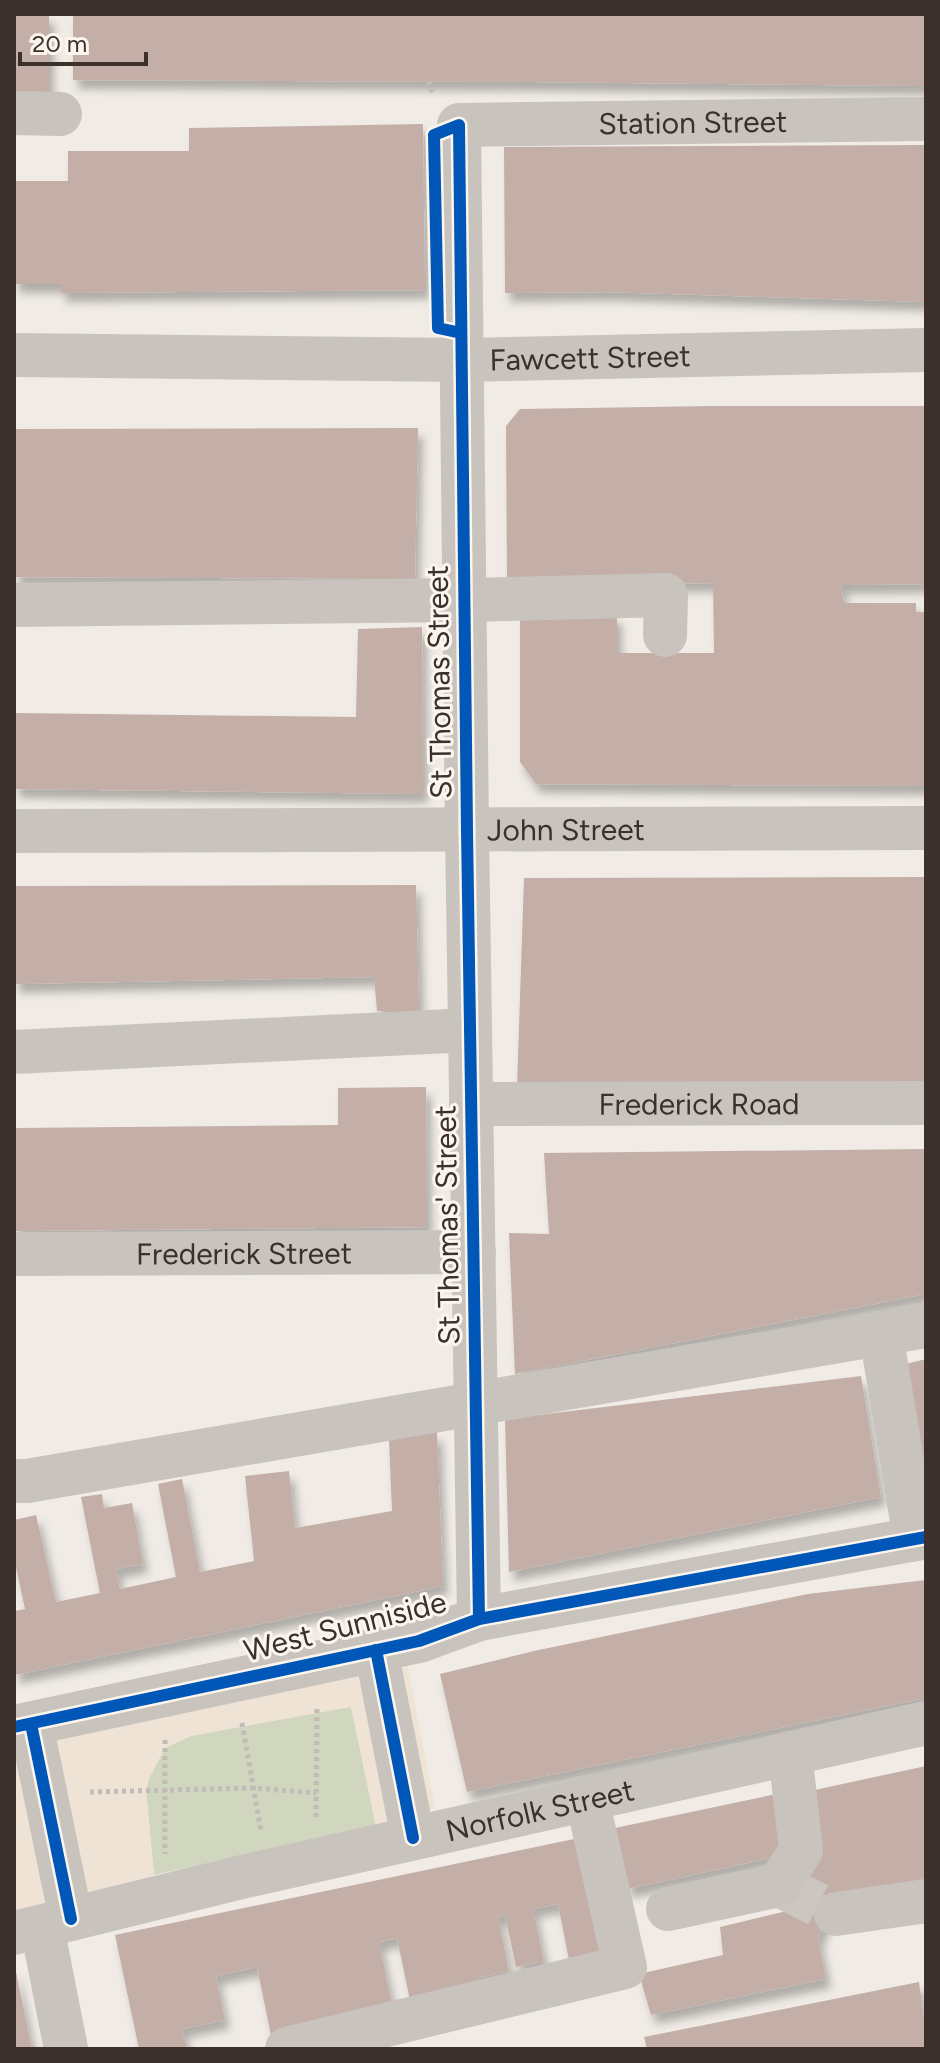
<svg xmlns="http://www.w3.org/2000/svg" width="940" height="2063" font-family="Figtree,sans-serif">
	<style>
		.green { fill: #d1d6bf }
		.plaza { fill: #eee3d5 }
		.building { fill: #c3afa7; filter: url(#shadow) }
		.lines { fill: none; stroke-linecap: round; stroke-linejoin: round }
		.minor-tunnel { stroke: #ccc6c0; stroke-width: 44; stroke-dasharray: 44 22; stroke-linecap: butt }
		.path { stroke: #c2bbb6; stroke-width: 5; stroke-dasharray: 4 4; stroke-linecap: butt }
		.minor { stroke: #c9c3be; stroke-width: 44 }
		.cycleway-casing { stroke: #fbf5ee; stroke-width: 17 }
		.cycleway { stroke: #0057b8; stroke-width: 12 }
		.labels { text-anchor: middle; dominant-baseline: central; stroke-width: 6; stroke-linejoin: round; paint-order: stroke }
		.street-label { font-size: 30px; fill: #3b302b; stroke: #fbf5ee }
	</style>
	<defs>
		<filter id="shadow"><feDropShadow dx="5" dy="9" stdDeviation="4" flood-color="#0004"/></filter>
	</defs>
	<rect width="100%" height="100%" fill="#f0ebe5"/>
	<polygon class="green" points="348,1692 376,1826 154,1875 146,1790 149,1778 165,1748 191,1736 325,1711"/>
	<polygon class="plaza" points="408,1667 435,1808 376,1826 351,1707 191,1736 165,1748 149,1778 146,1790 155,1888 14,1914 14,1743"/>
	<g class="building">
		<rect x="14" y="14" width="35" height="78"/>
		<polygon points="73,14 926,14 926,86 534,82 73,80"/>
		<polygon points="423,124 425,290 61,293 61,284 14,284 14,181 68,181 68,151 189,151 189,128"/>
		<polygon points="926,145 926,302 607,292 505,293 504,147"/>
		<polygon points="713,406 926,406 926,584 841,585 844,603 916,603 916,612 926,612 926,786 536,784 520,762 520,615 617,615 617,653 714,653 713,583 507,585 506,426 520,409"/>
		<polygon points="418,428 415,579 14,577 14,429"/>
		<polygon points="422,627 423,794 14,789 14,713 356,717 358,629"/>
		<polygon points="926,877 926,1089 517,1088 524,878"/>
		<polygon points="416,885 419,1011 377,1011 374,977 14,984 14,886"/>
		<polygon points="426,1087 427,1227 14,1231 14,1128 338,1125 338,1088"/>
		<polygon points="926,1149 926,1294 515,1374 509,1233 549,1234 544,1153"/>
		<polygon points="926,1359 926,1482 902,1365"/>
		<polygon points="861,1376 881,1497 509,1572 505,1419"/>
		<polygon points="437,1432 443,1586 14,1675 14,1611 25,1609 14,1558 14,1520 36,1515 56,1602 100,1593 81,1497 102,1494 104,1508 132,1503 143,1564 116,1569 120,1589 176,1577 158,1484 182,1479 200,1572 254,1561 245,1476 289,1471 295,1528 392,1511 389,1440"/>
		<polygon points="926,1580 926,1698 467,1792 440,1674 534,1651 808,1594"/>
		<polygon points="926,1766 926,1880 834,1902 818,1938 826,1979 651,2015 639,1974 723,1955 720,1927 791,1910 810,1876 810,1791"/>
		<polygon points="781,1793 794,1853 627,1889 615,1828"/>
		<polygon points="579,1838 605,1963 571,1970 558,1904 533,1909 544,1961 516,1967 505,1915 498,1917 509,1971 478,1978 480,1991 411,2005 397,1938 379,1942 394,2014 272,2040 257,1967 216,1976 225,2020 182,2029 187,2049 139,2049 115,1935"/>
		<polygon points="14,1967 15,1967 32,2049 14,2049"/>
		<polygon points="919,1982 926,2034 926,2049 647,2049 644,2037"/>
	</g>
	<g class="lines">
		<polyline class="minor-tunnel" points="779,1885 836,1914"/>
		<g class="path">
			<polyline points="429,81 432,93"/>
			<polyline points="242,1723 261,1831"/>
			<polyline points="165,1740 165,1854"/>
			<polyline points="90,1792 253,1788 316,1793"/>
			<polyline points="316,1817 317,1707"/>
		</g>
		<g class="minor">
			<polyline points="14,113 60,114"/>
			<path id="s1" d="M 14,355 L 462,360 L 926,350"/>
			<polyline points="14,605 465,600 666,595 665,635"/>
			<path id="s2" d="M 14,831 L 926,828"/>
			<polyline points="14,1052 470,1030"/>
			<path id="s3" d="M 471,1104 L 926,1103"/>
			<path id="s4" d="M 14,1254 L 474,1252"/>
			<polyline points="881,1334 915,1539"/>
			<polyline points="14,1481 27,1481 926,1326"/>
			<path id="s5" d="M 479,1619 L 467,830 L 459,125 L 926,119"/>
			<polyline points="376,1650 413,1838"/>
			<polyline points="31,1724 71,1919"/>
			<polyline points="14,1727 419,1641 479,1619 926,1537"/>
			<polyline points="668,1909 779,1885 801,1850 790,1753"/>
			<polyline points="836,1914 926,1901"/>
			<polyline points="42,1927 66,2049"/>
			<path id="s6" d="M 14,1933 L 246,1876 L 926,1723"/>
			<polyline points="287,2049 625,1967 587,1799"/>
		</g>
		<defs>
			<g id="cycleway">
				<polyline points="461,333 438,328 434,135 459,125 467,830 479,1619"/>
				<polyline points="376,1650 413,1838"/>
				<polyline points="31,1724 71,1919"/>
				<polyline points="14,1727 419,1641 479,1619 926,1537"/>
			</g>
		</defs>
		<use href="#cycleway" class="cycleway-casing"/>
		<use href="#cycleway" class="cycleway"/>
	</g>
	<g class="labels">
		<g class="street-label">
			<text stroke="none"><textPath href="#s5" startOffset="1728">Station Street</textPath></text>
			<text stroke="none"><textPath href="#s1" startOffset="576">Fawcett Street</textPath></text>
			<text transform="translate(439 682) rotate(-91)">St Thomas Street</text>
			<text stroke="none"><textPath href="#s2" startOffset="552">John Street</textPath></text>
			<text stroke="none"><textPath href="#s3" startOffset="228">Frederick Road</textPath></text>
			<text transform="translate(447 1225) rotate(-91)">St Thomas' Street</text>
			<text stroke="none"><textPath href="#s4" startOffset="230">Frederick Street</textPath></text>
			<text transform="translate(345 1626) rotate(-14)">West Sunniside</text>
			<text stroke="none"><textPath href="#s6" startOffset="540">Norfolk Street</textPath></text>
		</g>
	</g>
	<rect width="940" height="2063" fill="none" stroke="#3b302b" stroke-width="32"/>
	<path d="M20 52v12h126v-12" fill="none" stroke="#3b302b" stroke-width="4"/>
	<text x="32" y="52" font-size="24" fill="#3b302b" stroke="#fbf5ee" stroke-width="6" paint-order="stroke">20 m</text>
</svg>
